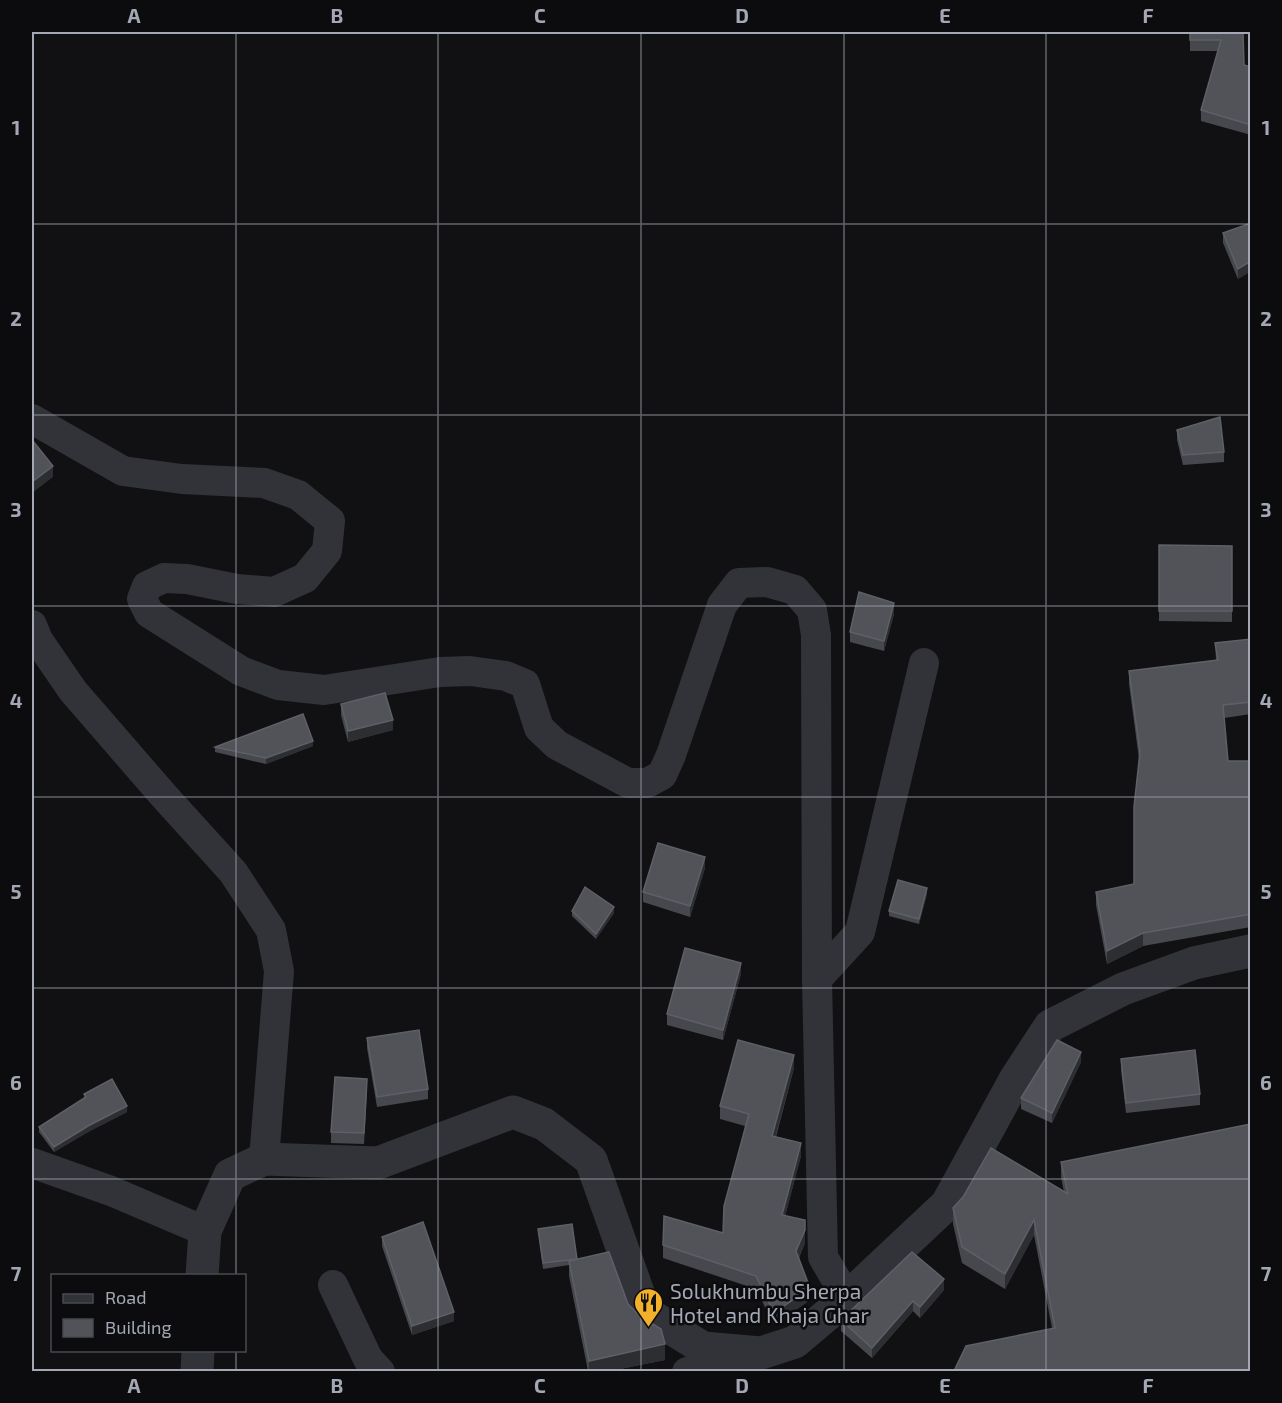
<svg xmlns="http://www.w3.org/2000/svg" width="1282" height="1403" font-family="'Exo 2',sans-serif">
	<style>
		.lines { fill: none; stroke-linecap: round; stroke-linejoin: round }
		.minor { stroke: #323338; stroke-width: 30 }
		.tertiary { stroke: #323338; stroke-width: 33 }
		.wall { fill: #47484e }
		.shaded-wall { fill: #2d2e32 }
		.building { fill: #515359; stroke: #5e6067; stroke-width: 1.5 }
		.grid { fill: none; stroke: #a3a8b4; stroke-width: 1.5; stroke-opacity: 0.55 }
		.labels { text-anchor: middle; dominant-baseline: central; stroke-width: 5; stroke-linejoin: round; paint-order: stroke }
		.poi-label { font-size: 21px; fill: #a3a8b4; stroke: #0c0c0e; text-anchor: start }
		.neatline { fill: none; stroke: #a3a8b4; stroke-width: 2 }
		.grid-label { font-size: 20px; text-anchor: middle; font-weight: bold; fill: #a3a8b4 }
	</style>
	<rect width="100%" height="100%" fill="#111113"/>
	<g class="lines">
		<g class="minor">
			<polyline points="32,419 123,471 182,479 264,483 298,495 330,521 327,551 305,578 274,592 237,589 187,579 164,578 147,586 142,599 149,613 241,671 278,685 324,690 440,672 470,671 506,676 525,684 539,728 557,745 628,783 647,783 662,775 671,755 722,605 739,583 767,582 795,590 812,610 816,635 817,979 823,1257 847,1298"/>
			<polyline points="32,625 38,640 73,691 164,796 233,872 271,930 279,971 264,1159"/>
			<polyline points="817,979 860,932 924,663"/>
			<polyline points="32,1163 111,1191 205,1231"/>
			<polyline points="333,1285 368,1359 380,1372"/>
			<polyline points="687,1372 751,1356"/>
		</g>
		<g class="tertiary">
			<polyline points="202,1276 205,1231 230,1175 264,1159 378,1163 513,1112 544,1124 591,1160 645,1312 703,1348 761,1353 795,1342 847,1298 947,1204 1016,1078 1050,1026 1123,989 1194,963 1250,951"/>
			<polyline points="197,1372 198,1350"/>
		</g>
	</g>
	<g class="wall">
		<polygon points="1190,32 1243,32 1244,65 1251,67 1251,135 1201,121 1201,110 1218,51 1190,51"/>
		<polygon points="1251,223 1251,271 1238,279 1223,243 1223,233"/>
		<polygon points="1177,430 1224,452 1224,462 1183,465 1177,440"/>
		<polygon points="1159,545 1232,546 1232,622 1159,621"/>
		<polygon points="894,614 884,651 850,642 850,632"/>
		<polygon points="1251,639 1251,714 1224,718 1228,761 1251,761 1251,927 1143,946 1107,964 1096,905 1096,892 1134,884 1139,759 1129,684 1129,671 1216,660 1215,643"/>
		<polygon points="341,704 393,730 348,742 341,715"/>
		<polygon points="313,746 266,764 215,752 215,747"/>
		<polygon points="705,868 690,917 643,902 643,892"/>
		<polygon points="927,894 919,924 889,916 889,911"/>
		<polygon points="572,911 614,913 596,939 572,916"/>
		<polygon points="741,974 723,1040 667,1025 667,1014"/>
		<polygon points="367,1038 428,1089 428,1099 377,1107 367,1048"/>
		<polygon points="1121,1059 1200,1094 1200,1105 1126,1113 1121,1070"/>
		<polygon points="1081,1062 1052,1123 1021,1109 1021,1098"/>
		<polygon points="794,1068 776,1137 801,1156 785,1216 805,1243 799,1258 810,1300 774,1325 756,1289 663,1258 663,1245 723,1233 745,1126 720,1119 720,1106"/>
		<polygon points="367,1090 364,1144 331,1143 331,1132"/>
		<polygon points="84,1094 127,1112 88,1132 54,1152 39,1132 39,1127 84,1098"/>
		<polygon points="1061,1162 1251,1371 1052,1328 1034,1235 1005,1289 962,1263 953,1224 953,1208 1064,1192 1061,1177"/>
		<polygon points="538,1229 577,1259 628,1304 665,1360 610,1371 588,1371 569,1276 569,1265 543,1269"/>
		<polygon points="382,1237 454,1321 412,1335 382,1246"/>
		<polygon points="944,1290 920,1318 913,1311 872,1358 841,1331 841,1320"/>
	</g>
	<g class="shaded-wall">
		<polygon points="1251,261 1251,271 1238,279 1238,269"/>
		<polygon points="53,466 53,477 32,493 32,482"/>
		<polygon points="894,603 894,614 884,651 884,641"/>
		<polygon points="393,720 393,730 348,742 348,731"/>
		<polygon points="313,741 313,746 266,764 266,758"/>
		<polygon points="705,857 705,868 690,917 690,906"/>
		<polygon points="927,888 927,894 919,924 919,919"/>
		<polygon points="614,907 614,913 596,939 596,934"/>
		<polygon points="1143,933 1143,946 1107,964 1107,951"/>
		<polygon points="741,963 741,974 723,1040 723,1030"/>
		<polygon points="1081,1052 1081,1062 1052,1123 1052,1113"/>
		<polygon points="794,1055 794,1068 772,1149 772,1136"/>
		<polygon points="127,1106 127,1112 88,1132 54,1152 54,1147 88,1126"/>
		<polygon points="801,1143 801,1156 782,1228 782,1215"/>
		<polygon points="1034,1220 1034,1235 1005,1289 1005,1274"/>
		<polygon points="805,1230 805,1243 796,1264 796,1251"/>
		<polygon points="944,1279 944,1290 920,1318 920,1307"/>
		<polygon points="810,1288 810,1300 774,1325 774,1313"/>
		<polygon points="913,1301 913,1311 872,1358 872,1348"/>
		<polygon points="454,1312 454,1321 412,1335 412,1326"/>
		<polygon points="665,1344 665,1360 610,1371 589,1371 589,1361"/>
	</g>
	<g class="building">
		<polygon points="1190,32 1243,32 1244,65 1251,67 1251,125 1201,110 1221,40 1190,40"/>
		<polygon points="1251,223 1251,261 1238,269 1223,233"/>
		<polygon points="1220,417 1224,452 1183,455 1177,430"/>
		<polygon points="32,440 37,446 53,466 32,482"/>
		<polygon points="1159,545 1232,546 1232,611 1159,611"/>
		<polygon points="859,592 894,603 884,641 850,632"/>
		<polygon points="1251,639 1251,702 1223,705 1228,761 1251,761 1251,914 1143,933 1107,951 1096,892 1134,884 1134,807 1140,752 1129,671 1218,660 1215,643"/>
		<polygon points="385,693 393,720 348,731 341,704"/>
		<polygon points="303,714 313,741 266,758 215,747"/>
		<polygon points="658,843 705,857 690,906 643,892"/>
		<polygon points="898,880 927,888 919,919 889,911"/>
		<polygon points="585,887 614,907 596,934 572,911"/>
		<polygon points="685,948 741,963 723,1030 667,1014"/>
		<polygon points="419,1030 428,1089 377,1097 367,1038"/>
		<polygon points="738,1040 794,1055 772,1136 801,1143 782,1215 805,1220 805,1230 796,1251 810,1288 774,1313 756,1276 663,1245 664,1216 723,1233 724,1206 749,1114 720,1106"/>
		<polygon points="1057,1040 1081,1052 1052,1113 1021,1098"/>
		<polygon points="1195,1050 1200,1094 1126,1103 1121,1059"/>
		<polygon points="335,1077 367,1079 364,1133 331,1132"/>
		<polygon points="112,1079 127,1106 88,1126 54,1147 39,1127 86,1097 84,1094"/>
		<polygon points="1251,1124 1251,1371 954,1371 966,1346 1055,1328 1034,1220 1005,1274 962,1247 953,1208 963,1197 991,1148 1068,1194 1061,1162"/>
		<polygon points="423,1222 454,1312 412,1326 382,1237"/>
		<polygon points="572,1224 577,1259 543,1263 538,1229"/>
		<polygon points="609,1252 628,1304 645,1321 648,1321 661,1329 665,1344 589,1361 569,1261"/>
		<polygon points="912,1252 944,1279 920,1307 913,1301 872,1348 841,1320"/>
	</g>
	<path class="grid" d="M 236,32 L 236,1276M 438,32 L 438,1372M 641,32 L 641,1372M 844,32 L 844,1372M 1046,32 L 1046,1372M 32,224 L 1250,224M 32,415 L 1250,415M 32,606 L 1250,606M 32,797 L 1250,797M 32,988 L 1250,988M 32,1179 L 1250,1179M 236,1350 L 236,1372"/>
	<defs>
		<symbol id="restaurant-pin" viewBox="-11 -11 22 30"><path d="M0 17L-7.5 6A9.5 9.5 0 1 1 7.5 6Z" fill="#f2b02b" stroke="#0c0c0e"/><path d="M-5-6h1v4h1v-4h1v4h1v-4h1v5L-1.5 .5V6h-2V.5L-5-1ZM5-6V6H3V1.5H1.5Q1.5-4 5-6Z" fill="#111"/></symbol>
	</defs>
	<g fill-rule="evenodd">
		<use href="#restaurant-pin" x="632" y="1286" width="33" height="45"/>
	</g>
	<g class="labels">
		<g class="poi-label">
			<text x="670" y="1290">Solukhumbu Sherpa<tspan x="670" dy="24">Hotel and Khaja Ghar</tspan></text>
		</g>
	</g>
	<rect width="1282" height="1403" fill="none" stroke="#0c0c0e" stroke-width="66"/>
	<rect x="51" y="1274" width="195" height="78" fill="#0c0c0e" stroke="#484a50" stroke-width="1.5"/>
	<rect x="63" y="1294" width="30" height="9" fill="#323338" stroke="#484a50" stroke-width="1.5"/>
	<text x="105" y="1304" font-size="18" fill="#a3a8b4">Road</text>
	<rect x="63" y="1319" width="30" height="18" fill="#515359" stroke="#484a50" stroke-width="1.5"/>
	<text x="105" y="1334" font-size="18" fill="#a3a8b4">Building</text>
	<rect x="33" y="33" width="1216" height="1337" class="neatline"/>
	<g class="grid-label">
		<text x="134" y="23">A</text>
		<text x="337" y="23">B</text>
		<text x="540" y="23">C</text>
		<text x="742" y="23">D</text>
		<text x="945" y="23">E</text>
		<text x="1148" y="23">F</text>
		<text x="16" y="135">1</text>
		<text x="1266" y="135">1</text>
		<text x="16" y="326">2</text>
		<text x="1266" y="326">2</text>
		<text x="16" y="517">3</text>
		<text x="1266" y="517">3</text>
		<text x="16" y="708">4</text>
		<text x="1266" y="708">4</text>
		<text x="16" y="899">5</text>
		<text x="1266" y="899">5</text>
		<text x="16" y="1090">6</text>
		<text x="1266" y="1090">6</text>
		<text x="16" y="1281">7</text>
		<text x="1266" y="1281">7</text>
		<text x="134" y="1393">A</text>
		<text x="337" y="1393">B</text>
		<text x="540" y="1393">C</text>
		<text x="742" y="1393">D</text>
		<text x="945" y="1393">E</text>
		<text x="1148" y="1393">F</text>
	</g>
</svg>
